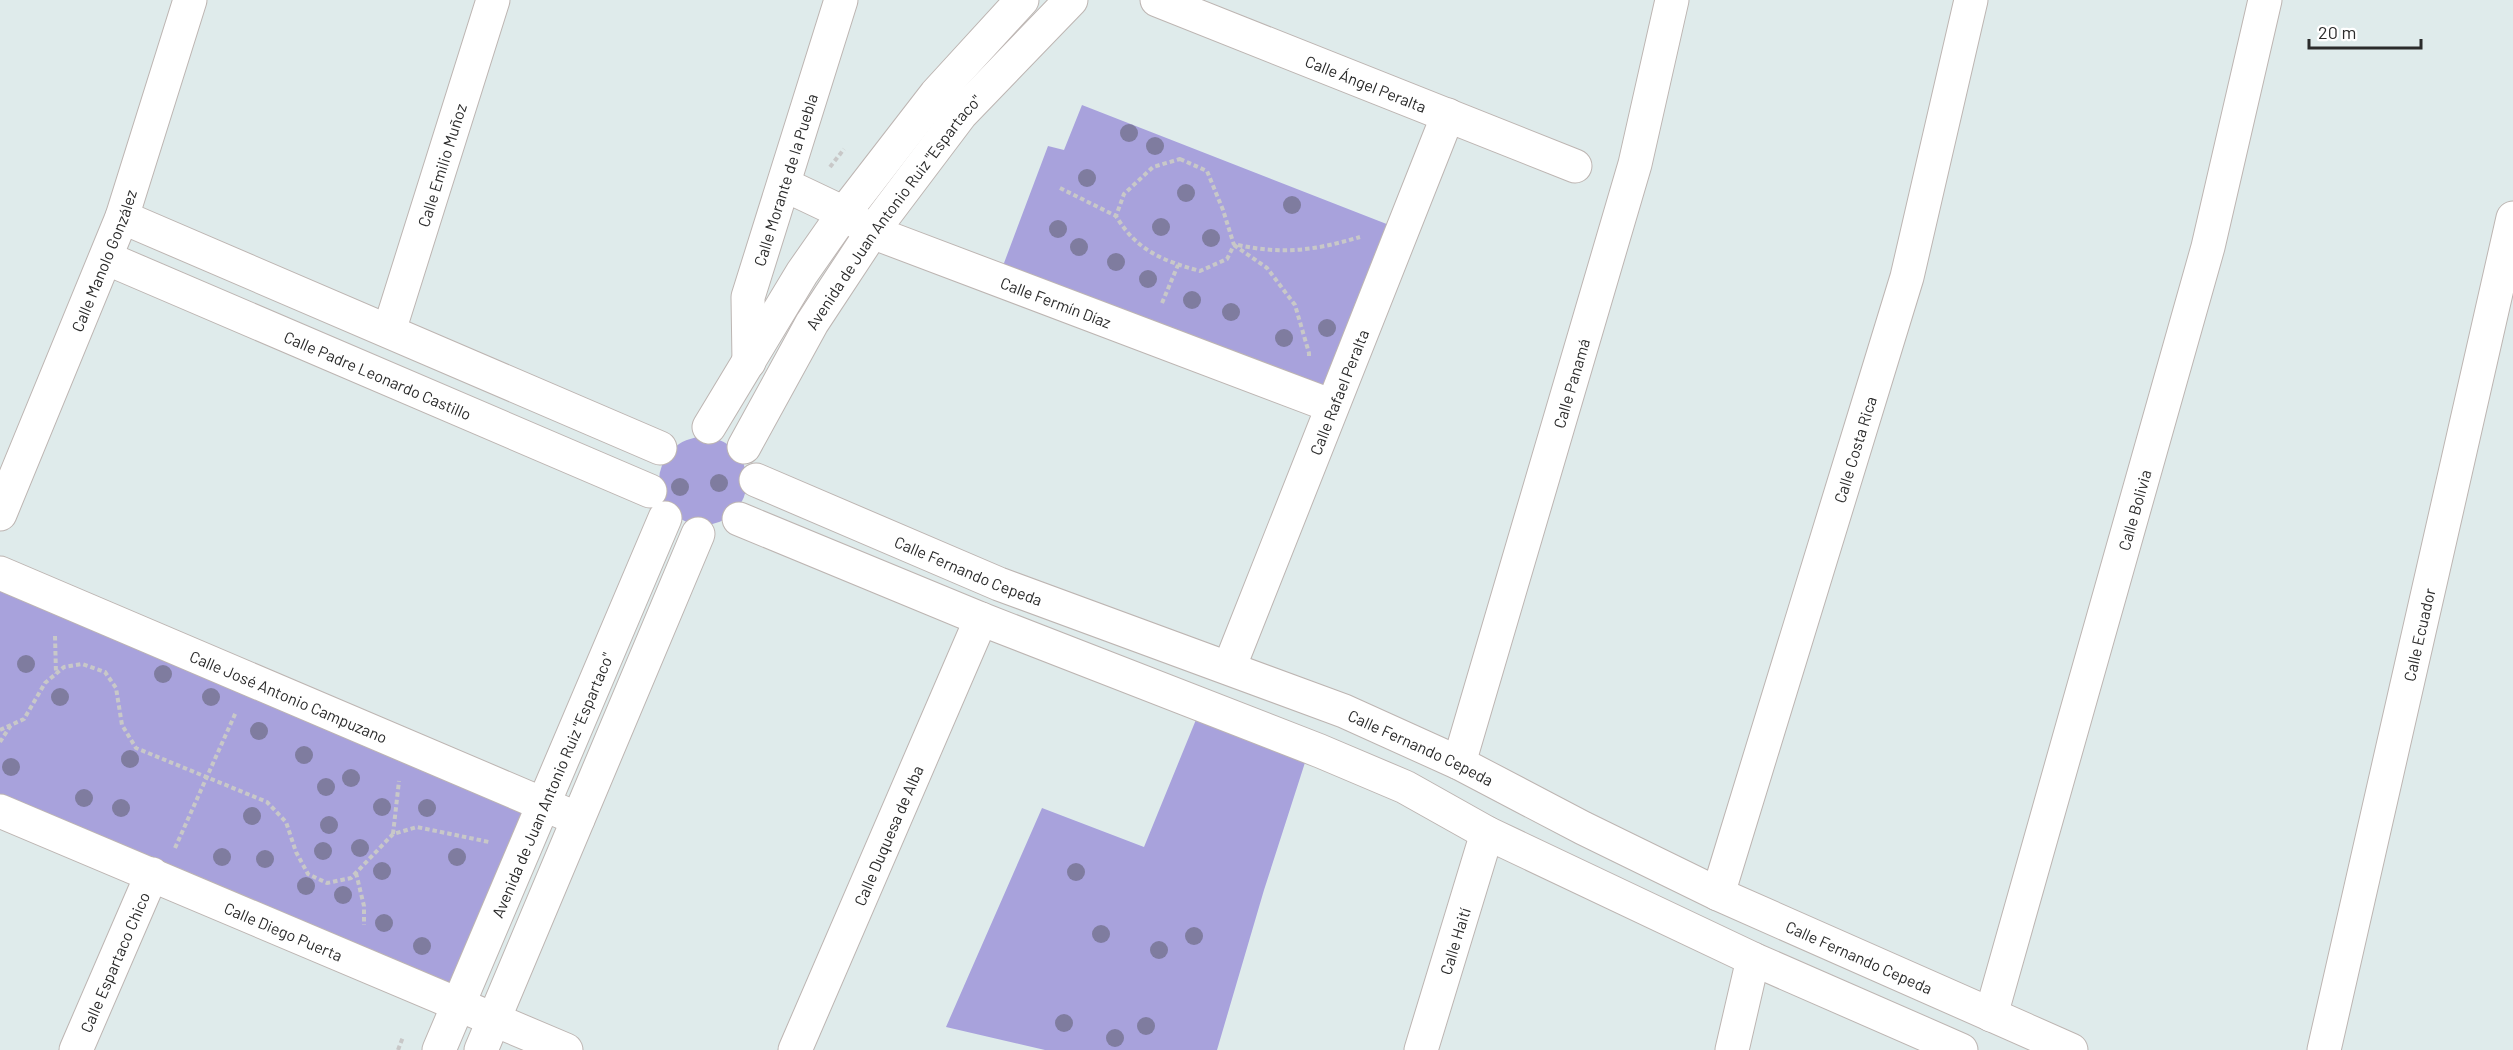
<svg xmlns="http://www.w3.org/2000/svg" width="2513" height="1050" font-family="Barlow,sans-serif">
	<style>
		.green { fill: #a8a2dc }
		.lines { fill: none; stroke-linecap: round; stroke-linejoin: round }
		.minor-casing { stroke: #bdb5b2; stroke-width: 35 }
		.path { stroke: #c8c8c8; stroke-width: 4; stroke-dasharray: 4.5 3; stroke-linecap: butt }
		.minor { stroke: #fff; stroke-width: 33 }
		.tree { fill: #7f7c9f }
		.labels { text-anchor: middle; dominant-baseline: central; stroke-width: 4.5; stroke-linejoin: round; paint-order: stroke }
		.street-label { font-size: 16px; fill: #2b2b2b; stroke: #fff }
	</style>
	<rect width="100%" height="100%" fill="#dfebeb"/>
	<g class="green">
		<polygon points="1082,105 1402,230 1332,406 998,279 1048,146 1064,150"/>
		<circle cx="703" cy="481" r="44"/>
		<polygon points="0,573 544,805 458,1004 0,811"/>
		<polygon points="1202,705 1310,747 1264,890 1217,1050 1045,1050 946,1027 1042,808 1144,847"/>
	</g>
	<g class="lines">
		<defs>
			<g id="minor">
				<path id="s1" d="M 1157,0 L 1575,166"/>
				<path id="s2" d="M 785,185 L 844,213 L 872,232 L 1332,406"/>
				<polyline points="122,217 660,448"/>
				<path id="s3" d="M 106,258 L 650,491"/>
				<path id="s4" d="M 389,331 L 493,0"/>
				<path id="s5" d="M 749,362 L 748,297 L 841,0"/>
				<polyline points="709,427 802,273 844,213 936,94 1022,0"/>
				<path id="s6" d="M 744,447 L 812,323 L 872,232 L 961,114 L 1071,0"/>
				<path id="s7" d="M 756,480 L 999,584 L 1344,711 L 1459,763 L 1583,828 L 1718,894 L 2071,1050"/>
				<path id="s8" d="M 0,514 L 122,217 L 190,0"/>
				<polyline points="739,519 981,619 1320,751 1405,787 1487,833 1753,959 1961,1050"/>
				<path id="s9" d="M 0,573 L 578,819"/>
				<path id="s10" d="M 1229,668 L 1448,115"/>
				<path id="s11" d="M 1459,763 L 1635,164 L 1672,0"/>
				<path id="s12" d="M 0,811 L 566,1050"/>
				<path id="s13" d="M 1718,894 L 1907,277 L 1971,0"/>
				<path id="s14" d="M 1991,1015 L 2208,247 L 2265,0"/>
				<path id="s15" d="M 76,1050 L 152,874"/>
				<path id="s16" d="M 439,1050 L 665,518"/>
				<polyline points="481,1050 698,534"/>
				<path id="s17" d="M 795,1050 L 981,619"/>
				<path id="s18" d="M 1421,1050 L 1487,833"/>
				<polyline points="1732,1050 1753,959"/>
				<path id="s19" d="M 2324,1050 L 2513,218"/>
			</g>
		</defs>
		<use href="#minor" class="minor-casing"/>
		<g class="path">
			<path d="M 1180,159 L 1207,171 L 1223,210 L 1234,245 L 1227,259 L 1200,271 C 1163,261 1136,250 1116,216 L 1124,194 L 1153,167 Z"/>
			<polyline points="830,167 844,149"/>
			<polyline points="1060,188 1116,216"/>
			<polyline points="1234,245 1267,268 1295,305 1309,353 1309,359"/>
			<path d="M 1238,245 C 1284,255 1316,250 1360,237"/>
			<polyline points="1162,303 1178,265"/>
			<polyline points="55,636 56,674"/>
			<polyline points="0,730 24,719 45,683 64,667 82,664 105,672 116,688 122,725 136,748 267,802 286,822 296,852 308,874 327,883 351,878 393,834 417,827 489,842"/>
			<polyline points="0,742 11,725"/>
			<polyline points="393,834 399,781"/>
			<polyline points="175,848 236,712"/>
			<polyline points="356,873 364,906 364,925"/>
			<polyline points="398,1050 403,1037"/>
		</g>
		<use href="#minor" class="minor"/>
	</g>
	<g class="tree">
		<circle cx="1129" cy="133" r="9"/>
		<circle cx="1155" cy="146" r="9"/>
		<circle cx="1087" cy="178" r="9"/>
		<circle cx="1186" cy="193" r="9"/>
		<circle cx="1292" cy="205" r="9"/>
		<circle cx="1161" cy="227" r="9"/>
		<circle cx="1058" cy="229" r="9"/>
		<circle cx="1211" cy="238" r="9"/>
		<circle cx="1079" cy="247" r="9"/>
		<circle cx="1116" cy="262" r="9"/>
		<circle cx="1148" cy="279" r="9"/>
		<circle cx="1192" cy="300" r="9"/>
		<circle cx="1231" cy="312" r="9"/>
		<circle cx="1327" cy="328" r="9"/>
		<circle cx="1284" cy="338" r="9"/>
		<circle cx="719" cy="483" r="9"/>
		<circle cx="680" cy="487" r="9"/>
		<circle cx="26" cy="664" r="9"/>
		<circle cx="163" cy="674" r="9"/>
		<circle cx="60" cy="697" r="9"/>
		<circle cx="211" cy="697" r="9"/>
		<circle cx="259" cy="731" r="9"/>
		<circle cx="304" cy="755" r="9"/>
		<circle cx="130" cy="759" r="9"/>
		<circle cx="11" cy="767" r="9"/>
		<circle cx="351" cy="778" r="9"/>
		<circle cx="326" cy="787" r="9"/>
		<circle cx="84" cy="798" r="9"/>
		<circle cx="382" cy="807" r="9"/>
		<circle cx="121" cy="808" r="9"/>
		<circle cx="427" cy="808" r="9"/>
		<circle cx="252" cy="816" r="9"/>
		<circle cx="329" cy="825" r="9"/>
		<circle cx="360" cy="848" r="9"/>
		<circle cx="323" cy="851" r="9"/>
		<circle cx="222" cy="857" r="9"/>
		<circle cx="457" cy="857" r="9"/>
		<circle cx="265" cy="859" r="9"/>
		<circle cx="382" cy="871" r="9"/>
		<circle cx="1076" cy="872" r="9"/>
		<circle cx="306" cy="886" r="9"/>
		<circle cx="343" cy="895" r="9"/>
		<circle cx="384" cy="923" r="9"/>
		<circle cx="1101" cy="934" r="9"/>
		<circle cx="1194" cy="936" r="9"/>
		<circle cx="422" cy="946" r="9"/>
		<circle cx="1159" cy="950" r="9"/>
		<circle cx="1064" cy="1023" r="9"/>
		<circle cx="1146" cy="1026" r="9"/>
		<circle cx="1115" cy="1038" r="9"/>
	</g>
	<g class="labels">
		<g class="street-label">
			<text stroke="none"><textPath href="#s1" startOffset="225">Calle Ángel Peralta</textPath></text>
			<text stroke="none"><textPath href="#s4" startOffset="174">Calle Emilio Muñoz</textPath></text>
			<text stroke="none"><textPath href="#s5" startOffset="188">Calle Morante de la Puebla</textPath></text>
			<text stroke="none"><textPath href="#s6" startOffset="279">Avenida de Juan Antonio Ruiz "Espartaco"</textPath></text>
			<text stroke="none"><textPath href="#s8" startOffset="274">Calle Manolo González</textPath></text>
			<text stroke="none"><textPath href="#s2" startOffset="296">Calle Fermín Díaz</textPath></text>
			<text stroke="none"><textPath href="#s3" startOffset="296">Calle Padre Leonardo Castillo</textPath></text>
			<text stroke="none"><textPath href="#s11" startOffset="396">Calle Panamá</textPath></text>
			<text stroke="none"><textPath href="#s10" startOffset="297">Calle Rafael Peralta</textPath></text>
			<text stroke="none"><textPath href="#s13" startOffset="465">Calle Costa Rica</textPath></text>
			<text stroke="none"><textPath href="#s14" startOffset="525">Calle Bolivia</textPath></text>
			<text stroke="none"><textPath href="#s7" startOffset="231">Calle Fernando Cepeda</textPath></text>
			<text stroke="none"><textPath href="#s19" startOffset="426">Calle Ecuador</textPath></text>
			<text stroke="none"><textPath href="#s9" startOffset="314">Calle José Antonio Campuzano</textPath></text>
			<text stroke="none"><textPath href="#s7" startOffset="717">Calle Fernando Cepeda</textPath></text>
			<text stroke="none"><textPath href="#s16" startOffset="288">Avenida de Juan Antonio Ruiz "Espartaco"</textPath></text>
			<text stroke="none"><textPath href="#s17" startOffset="234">Calle Duquesa de Alba</textPath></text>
			<text stroke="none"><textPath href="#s12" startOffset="308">Calle Diego Puerta</textPath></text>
			<text stroke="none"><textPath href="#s18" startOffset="114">Calle Haití</textPath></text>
			<text stroke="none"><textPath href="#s7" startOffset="1203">Calle Fernando Cepeda</textPath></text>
			<text stroke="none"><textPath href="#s15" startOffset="96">Calle Espartaco Chico</textPath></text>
		</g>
	</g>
	<path d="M2309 39v9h112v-9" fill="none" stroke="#2b2b2b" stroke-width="3"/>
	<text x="2318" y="39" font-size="18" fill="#2b2b2b" stroke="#ffffff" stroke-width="4.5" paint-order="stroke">20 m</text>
</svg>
